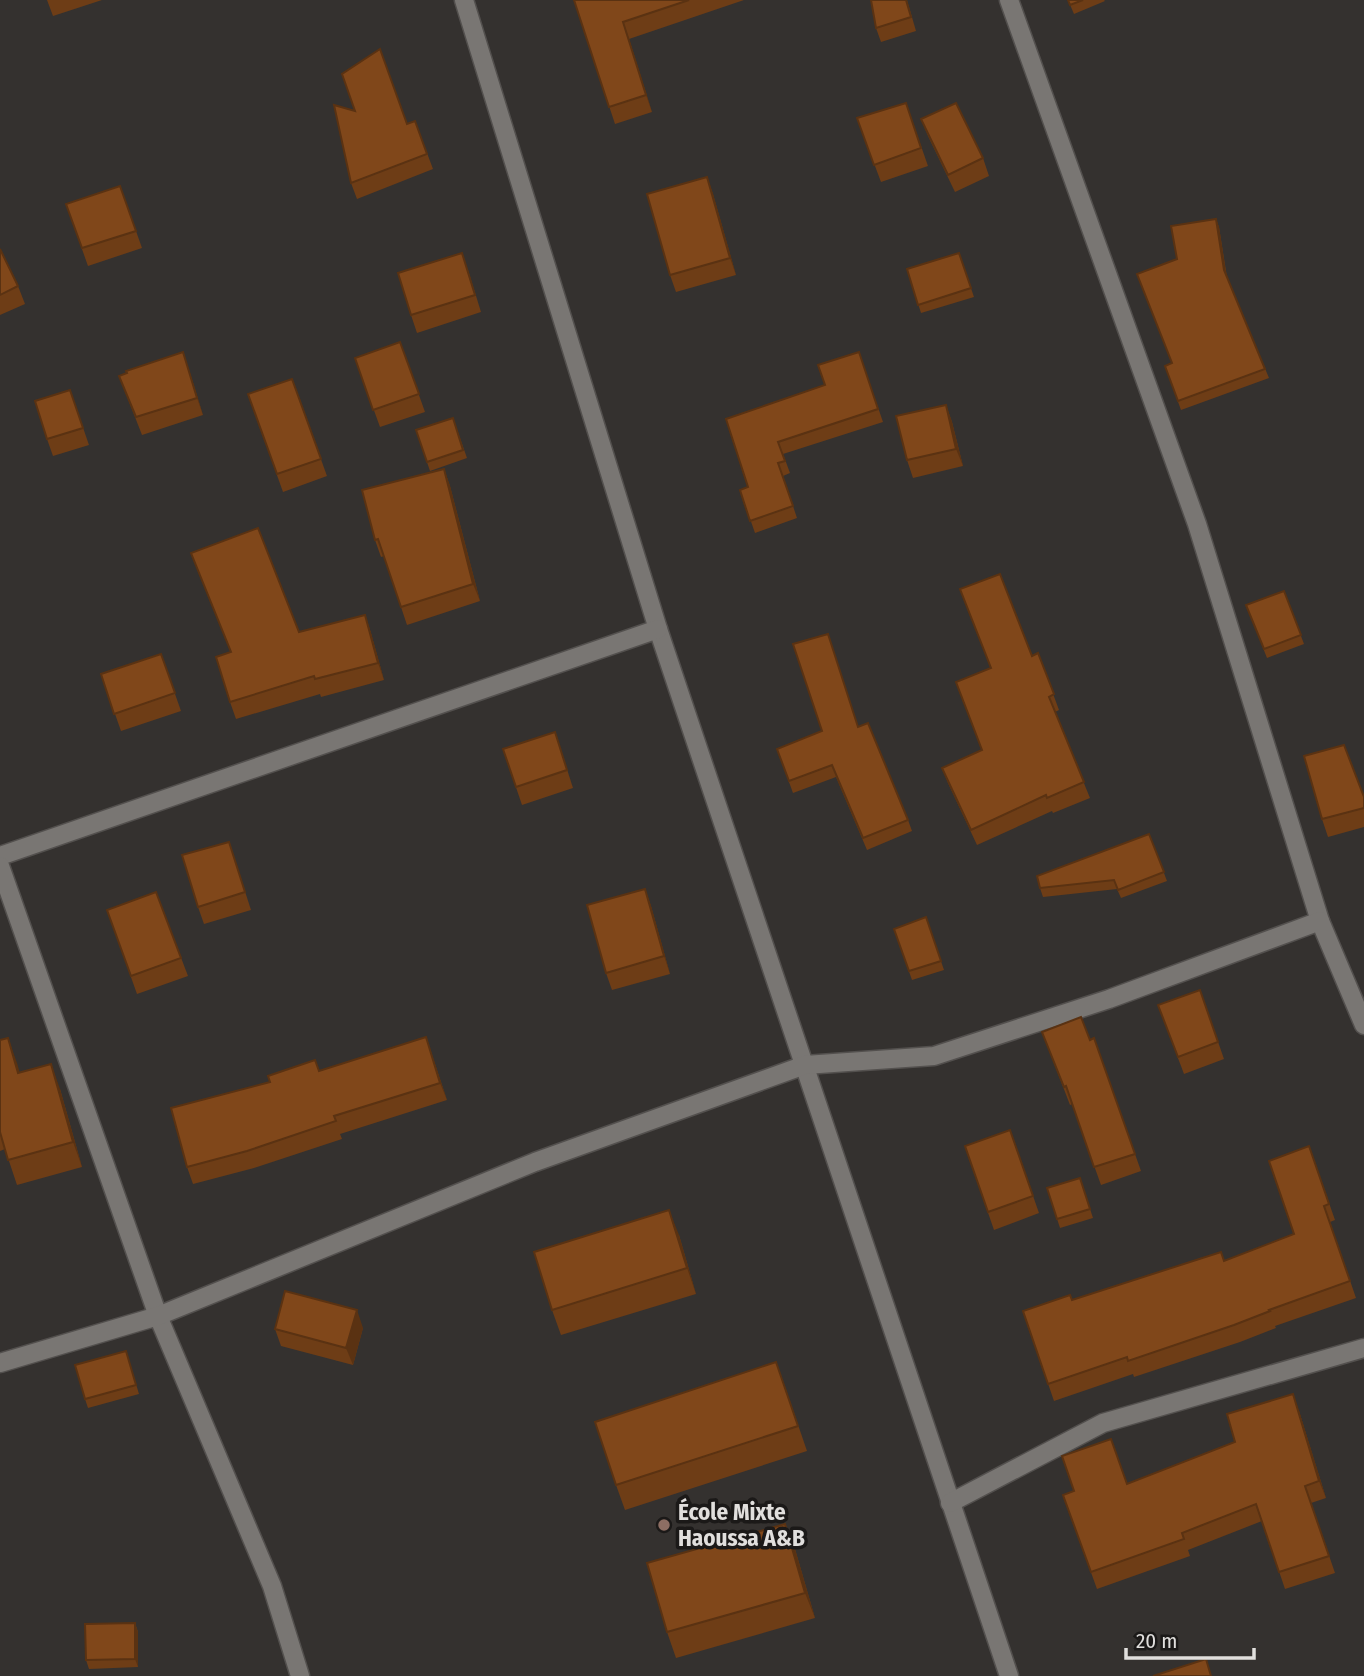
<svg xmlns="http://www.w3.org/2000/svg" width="1364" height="1676" font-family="'Fira Sans Condensed',sans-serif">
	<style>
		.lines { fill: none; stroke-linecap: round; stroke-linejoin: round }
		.minor-casing { stroke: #53504e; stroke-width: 21 }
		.minor { stroke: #797673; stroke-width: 18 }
		.wall { fill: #6e3d16 }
		.shaded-wall { fill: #5a3212 }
		.building { fill: #80471a; stroke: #5a3212; stroke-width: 2 }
		.education-dot { fill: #8d6e63; stroke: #1b1918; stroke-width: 2.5 }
		.labels { text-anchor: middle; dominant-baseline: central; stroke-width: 7; stroke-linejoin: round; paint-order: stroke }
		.poi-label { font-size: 23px; font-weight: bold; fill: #e1dfdd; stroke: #1b1918; text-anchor: start }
	</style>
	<rect width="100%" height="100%" fill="#34312f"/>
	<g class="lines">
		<defs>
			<g id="minor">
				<polyline points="464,0 658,629 1009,1676"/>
				<polyline points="1009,0 1197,524 1320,921"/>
				<polyline points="0,856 658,629"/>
				<polyline points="0,866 158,1316 272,1586 300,1676"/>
				<polyline points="0,1363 158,1316 535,1162 805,1065 934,1056 1109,999 1320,921 1364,1025"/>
				<polyline points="950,1503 1103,1423 1364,1348"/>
			</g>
		</defs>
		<use href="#minor" class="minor-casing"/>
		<use href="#minor" class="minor"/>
	</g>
	<g class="wall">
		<polygon points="47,0 102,0 53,16"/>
		<polygon points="574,0 744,0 629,39 652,112 615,124"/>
		<polygon points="871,0 907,0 916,31 881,42 876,28"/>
		<polygon points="1068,0 1104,0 1105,1 1074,14"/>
		<polygon points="906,103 928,166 881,182 857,118"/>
		<polygon points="355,111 407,124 415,121 433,169 357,199 351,183"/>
		<polygon points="921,119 983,158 989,176 955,192 928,136"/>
		<polygon points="707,177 713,194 736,275 676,292 670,275"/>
		<polygon points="120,186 142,248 88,266 66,204"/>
		<polygon points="1216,219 1219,227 1227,277 1269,378 1181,410 1165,366 1172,363 1177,259"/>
		<polygon points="0,249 18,286 25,304 0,315"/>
		<polygon points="959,253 974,297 921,313 907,269"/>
		<polygon points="468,270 481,312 417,333 411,315"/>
		<polygon points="400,342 425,412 380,427 355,358"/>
		<polygon points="859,352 883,422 783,454 790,473 783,476 797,518 755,533 740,490 748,487 726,419 825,385"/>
		<polygon points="189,370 203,415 142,435 119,376"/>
		<polygon points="292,379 327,476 283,492 248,394"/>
		<polygon points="70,390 89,445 53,456 47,439"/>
		<polygon points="946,405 952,422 963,466 913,478 907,460"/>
		<polygon points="453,418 467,458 430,471 416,430"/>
		<polygon points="444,469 450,486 480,601 407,625 384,556 381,557 375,540"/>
		<polygon points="191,553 299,632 365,615 371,633 384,680 321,697 320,694 236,719 230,702 231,653"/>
		<polygon points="1284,591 1304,644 1267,658 1246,605"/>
		<polygon points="1038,653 1059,710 1055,712 1090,798 1053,813 1052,811 977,845 948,783 942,768 982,750 1032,656"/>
		<polygon points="161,654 181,711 121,731 101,674"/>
		<polygon points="858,727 908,820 912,831 867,850 836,777 793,793 777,749"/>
		<polygon points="555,732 573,788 522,805 503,749"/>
		<polygon points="1364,797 1364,827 1328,837 1322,819"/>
		<polygon points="1149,834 1167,881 1121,898 1117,889 1043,897 1040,888"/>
		<polygon points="229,842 251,910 204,924 198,907"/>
		<polygon points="645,889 651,906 670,974 612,990 606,973"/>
		<polygon points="156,892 188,976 137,994 107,910"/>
		<polygon points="926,917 944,970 912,980 894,929"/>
		<polygon points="1200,990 1224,1059 1184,1074 1158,1005"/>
		<polygon points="1042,1032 1090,1040 1094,1038 1141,1171 1101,1185 1072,1104 1070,1105"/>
		<polygon points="426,1037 447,1100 340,1134 342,1139 254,1168 193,1184 187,1167 319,1071"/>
		<polygon points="8,1038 19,1072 60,1089 82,1167 17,1185 5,1149 0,1151 0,1040"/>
		<polygon points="1010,1130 1039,1213 994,1230 965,1146"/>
		<polygon points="1309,1146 1335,1220 1330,1222 1356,1298 1275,1326 1276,1328 1240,1342 1134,1377 1133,1374 1054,1401 1023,1311 1072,1300 1224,1261 1294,1234"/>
		<polygon points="1080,1178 1093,1218 1060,1228 1047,1188"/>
		<polygon points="679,1235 696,1294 561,1335 552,1310"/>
		<polygon points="363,1328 353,1365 281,1346 275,1329"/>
		<polygon points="126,1351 139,1394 88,1408 85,1399"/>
		<polygon points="785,1387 807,1451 625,1510 616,1485"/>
		<polygon points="1299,1411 1326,1498 1311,1503 1335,1573 1285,1589 1262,1521 1188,1550 1190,1556 1097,1589 1063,1495 1128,1484 1235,1442"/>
		<polygon points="785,1524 795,1549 815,1618 676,1658 667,1632"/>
		<polygon points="135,1623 138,1632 138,1667 89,1669 86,1660"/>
	</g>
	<g class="shaded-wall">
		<polygon points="623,22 629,39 652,112 646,95"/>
		<polygon points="707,177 713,194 736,275 730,258"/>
		<polygon points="1216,219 1219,227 1227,279 1224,270"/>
		<polygon points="183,352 189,370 203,415 197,398"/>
		<polygon points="946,405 952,422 963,466 956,449"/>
		<polygon points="444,469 450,486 480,601 473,584"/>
		<polygon points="365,615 371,633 384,680 378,663"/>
		<polygon points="645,889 651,906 670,974 664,956"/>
		<polygon points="426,1037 447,1100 440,1083"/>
		<polygon points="8,1038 17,1063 27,1098 18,1073"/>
		<polygon points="51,1064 60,1089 82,1167 73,1142"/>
		<polygon points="669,1210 679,1235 696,1294 687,1268"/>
		<polygon points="357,1310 363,1328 353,1365 346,1348"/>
		<polygon points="1293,1394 1299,1411 1326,1498 1319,1481"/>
		<polygon points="785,1524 795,1549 815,1618 805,1593"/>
		<polygon points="135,1623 138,1632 138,1667 135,1659"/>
	</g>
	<g class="building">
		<polygon points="574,0 689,0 623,22 646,95 609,107"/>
		<polygon points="871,0 906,0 911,17 876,28"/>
		<polygon points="1068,0 1083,0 1070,5"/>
		<polygon points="380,49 407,124 415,121 427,154 351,183 334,105 355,111 342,74"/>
		<polygon points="906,103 921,148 874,165 857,118"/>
		<polygon points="956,103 983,158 948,175 921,119"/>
		<polygon points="707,177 730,258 670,275 647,194"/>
		<polygon points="120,186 136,231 82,248 66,204"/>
		<polygon points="1216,219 1224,270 1265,369 1178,401 1165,366 1172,363 1137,274 1177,259 1171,226"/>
		<polygon points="0,249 18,286 0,295"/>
		<polygon points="462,253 475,295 411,315 398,273"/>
		<polygon points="959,253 971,288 918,305 907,269"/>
		<polygon points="400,342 419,394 373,410 355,358"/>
		<polygon points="183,352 197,398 136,417 119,376 127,373 126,371"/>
		<polygon points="859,352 878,409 778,442 785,461 778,463 793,506 750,521 740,490 748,487 726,419 825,385 818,365"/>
		<polygon points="292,379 321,459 277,474 248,394"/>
		<polygon points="70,390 83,428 47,439 35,401"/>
		<polygon points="946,405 956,449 907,460 896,416"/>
		<polygon points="453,418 463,450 427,462 416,430"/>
		<polygon points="444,469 473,584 401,607 378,539 375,540 362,490"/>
		<polygon points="258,528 299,632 365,615 378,663 315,679 314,676 230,702 216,657 231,652 191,553"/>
		<polygon points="1000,574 1032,656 1038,653 1054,694 1049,697 1084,782 1047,798 1046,795 971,830 942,768 982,750 956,682 991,668 960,589"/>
		<polygon points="1284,591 1301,635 1264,649 1246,605"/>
		<polygon points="828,634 858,727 868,723 908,820 863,838 832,765 789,781 777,749 822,731 793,644"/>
		<polygon points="161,654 175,693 114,714 101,674"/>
		<polygon points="555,732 567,770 516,787 503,749"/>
		<polygon points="1344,745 1364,797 1364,808 1322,819 1304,756"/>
		<polygon points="1149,834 1164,872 1118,890 1114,880 1040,888 1037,876"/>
		<polygon points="229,842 245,892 198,907 182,855"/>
		<polygon points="645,889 664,956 606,973 587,905"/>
		<polygon points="156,892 181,958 131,976 107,910"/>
		<polygon points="926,917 941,961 909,971 894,929"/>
		<polygon points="1200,990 1218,1042 1178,1057 1158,1005"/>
		<polygon points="1081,1017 1090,1040 1094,1038 1135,1154 1094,1167 1066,1086 1064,1087 1042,1032"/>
		<polygon points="426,1037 440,1083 334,1116 336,1121 247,1151 187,1167 171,1108 270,1082 268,1076 315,1060 319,1071"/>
		<polygon points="8,1038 18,1073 51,1064 73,1142 8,1160 0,1132 0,1040"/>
		<polygon points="1010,1130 1033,1196 988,1212 965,1146"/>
		<polygon points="1309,1146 1329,1204 1324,1206 1350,1281 1269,1310 1270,1311 1234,1325 1128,1361 1127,1357 1048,1384 1023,1311 1070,1295 1072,1300 1221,1252 1224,1261 1294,1234 1269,1161"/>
		<polygon points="1080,1178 1090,1209 1057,1219 1047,1188"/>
		<polygon points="669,1210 687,1268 552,1310 534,1252"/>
		<polygon points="285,1291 357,1310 346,1348 275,1329"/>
		<polygon points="126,1351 136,1385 85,1399 75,1365"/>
		<polygon points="776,1362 798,1426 616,1485 595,1422"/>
		<polygon points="1293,1394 1319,1481 1305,1486 1329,1556 1279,1572 1256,1504 1182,1533 1184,1539 1091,1572 1063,1495 1074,1491 1062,1456 1111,1439 1127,1484 1235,1442 1227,1414"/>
		<polygon points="785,1524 805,1593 667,1632 647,1563"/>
		<polygon points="135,1623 135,1659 86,1660 85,1624"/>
		<polygon points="1206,1659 1211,1676 1153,1676"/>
	</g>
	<circle class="education-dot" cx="664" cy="1525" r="7"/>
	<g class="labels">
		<g class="poi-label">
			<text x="678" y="1512">École Mixte<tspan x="678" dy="26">Haoussa A&amp;B</tspan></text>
		</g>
	</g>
	<path d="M1126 1648v10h128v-10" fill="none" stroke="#e1dfdd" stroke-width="3.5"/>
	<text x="1136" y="1648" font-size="21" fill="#e1dfdd" stroke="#1b1918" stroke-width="5" paint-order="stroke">20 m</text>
</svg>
